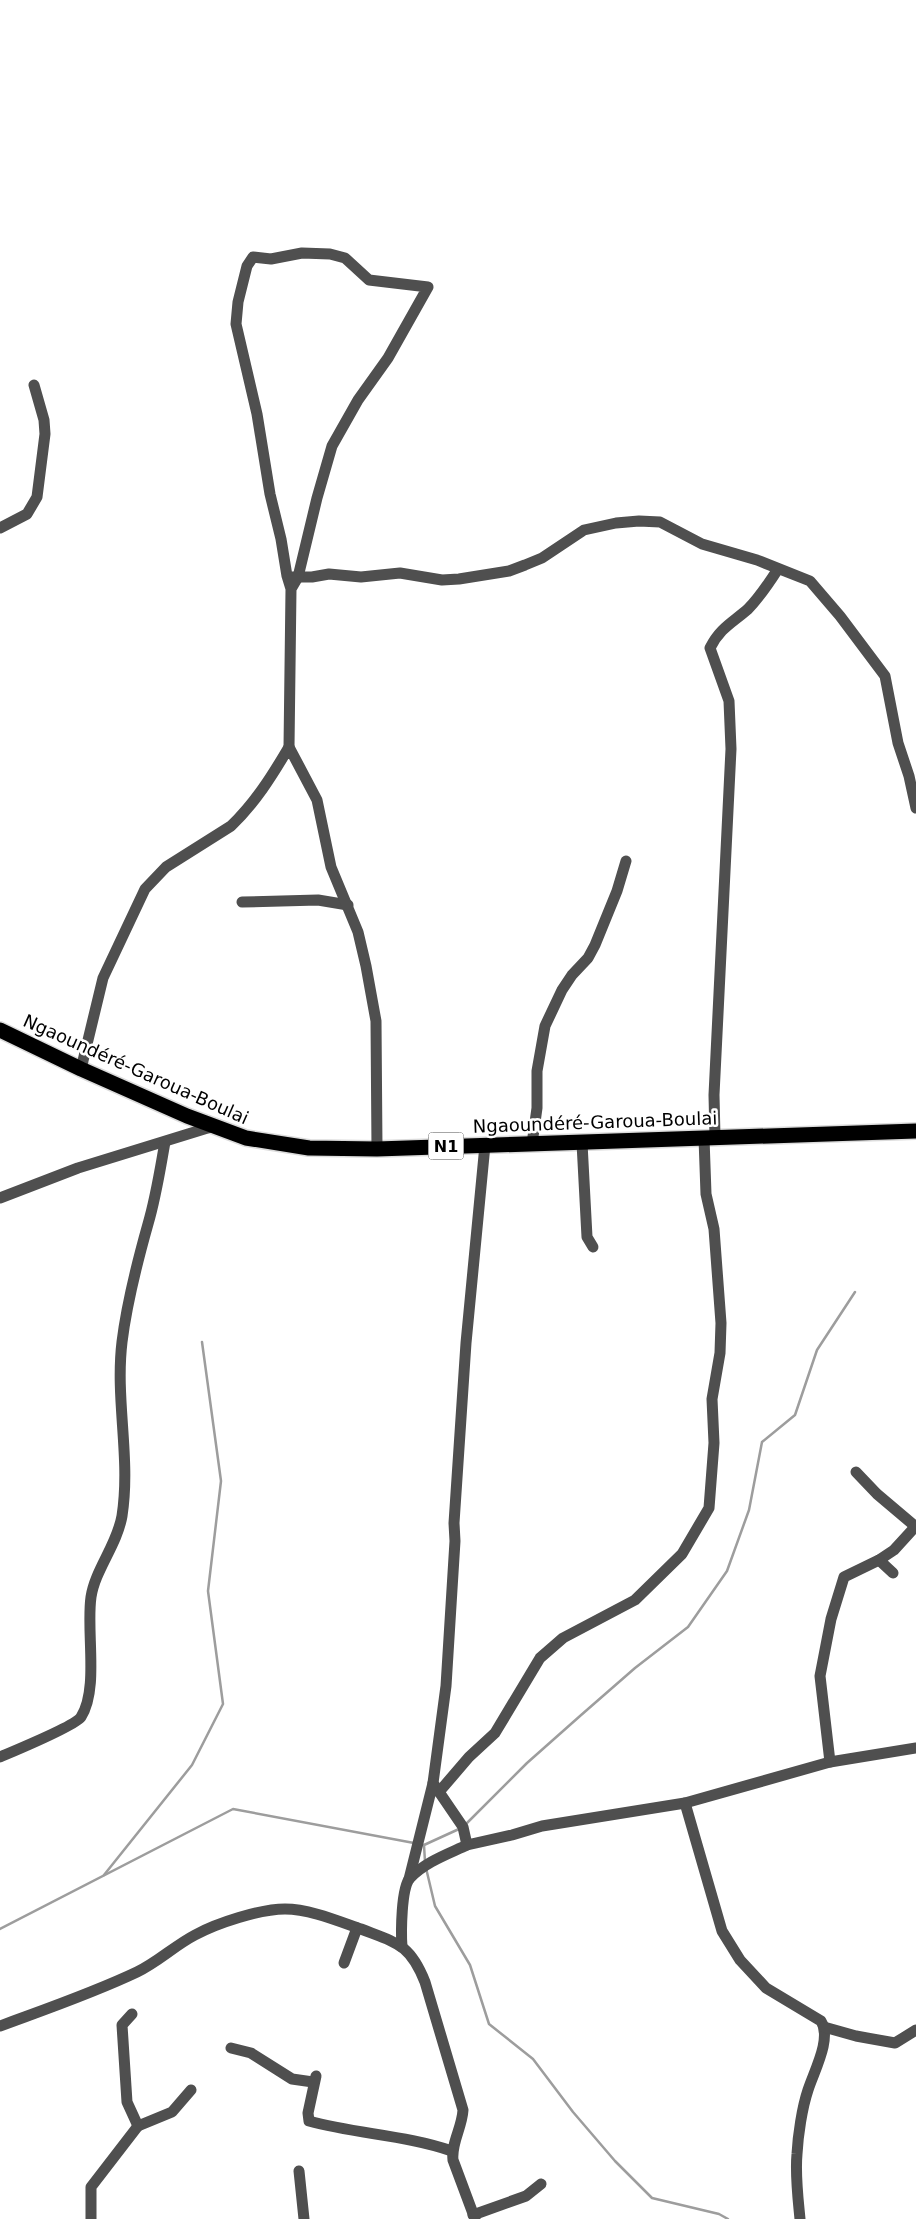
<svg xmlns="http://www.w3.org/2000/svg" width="916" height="2219" font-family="'DejaVu Sans',sans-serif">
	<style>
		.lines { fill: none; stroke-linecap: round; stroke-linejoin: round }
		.stream { stroke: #9d9d9d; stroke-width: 2.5 }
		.highway-casing { stroke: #dbdbdb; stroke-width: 18 }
		.minor { stroke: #4f4f4f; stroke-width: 11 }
		.highway { stroke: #000; stroke-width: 15 }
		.labels { text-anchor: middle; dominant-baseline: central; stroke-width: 5; stroke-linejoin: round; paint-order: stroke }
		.shield { fill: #fff; stroke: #4c4c4c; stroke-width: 1 }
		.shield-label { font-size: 16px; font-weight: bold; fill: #000 }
		.street-label { font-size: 18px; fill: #000; stroke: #fff }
	</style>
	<rect width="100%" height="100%" fill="#fff"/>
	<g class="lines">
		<g class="stream">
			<polyline points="465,1825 527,1763 580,1716 635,1668 688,1627 727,1571 749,1510 762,1442 795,1415 817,1350 855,1292"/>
			<polyline points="422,1845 424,1845 425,1862"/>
			<polyline points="424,1845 459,1829"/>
			<polyline points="426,1868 435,1906 470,1965 489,2024 533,2059 573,2112 615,2161 652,2198 719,2214 728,2219"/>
			<polyline points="104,1875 192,1765 223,1704 208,1591 221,1481 202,1342"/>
			<polyline points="0,1929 233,1809 414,1843"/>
		</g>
		<defs>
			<polyline id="highway" points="0,1030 81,1069 187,1116 246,1138 309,1148 377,1149 916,1131"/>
		</defs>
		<use href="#highway" class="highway-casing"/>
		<g class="minor">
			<polyline points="0,528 27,514 37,497 45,434 44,420 34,385"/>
			<polyline points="292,577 312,577 329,574 361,577 400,573 442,580 459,579 509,571 525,565 542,558 584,530 616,523 639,521 660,522 702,544 757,560 810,581 840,616 885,676 898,743 909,776 916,808"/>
			<polyline points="289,747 291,589 287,576 281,539 270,494 257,414 236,324 238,302 247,266 253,257 271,259 302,253 330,254 345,258 369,280 428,287 388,358 358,400 332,446 317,498 298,577 291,589"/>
			<polyline points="242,902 318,900 348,905"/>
			<path d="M 81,1069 L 103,978 L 145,889 L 166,867 L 231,826 C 255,803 272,776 289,747 L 317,800 L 331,867 L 358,932 L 366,966 L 376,1021 L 377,1149"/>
			<path d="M 715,1137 L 714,1095 L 731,749 L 729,701 L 710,648 C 720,628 732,623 748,609 C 760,597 769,583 778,569"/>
			<polyline points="582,1143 587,1237 593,1247"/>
			<polyline points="532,1144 537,1108 537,1071 545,1026 562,990 572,975 588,958 595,945 617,891 626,861"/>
			<polyline points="485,1145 466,1343 454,1523 455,1541 446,1686 433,1783 463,1827 467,1845 512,1835 542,1826 685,1803 830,1762 916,1748"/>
			<polyline points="0,1198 78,1168 214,1126"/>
			<polyline points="856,1472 877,1494 916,1527"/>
			<polyline points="893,1573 879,1560 894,1550 915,1527"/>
			<path d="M 0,1757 C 14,1751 75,1726 81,1717 C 99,1689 86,1631 91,1597 C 95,1570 117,1545 122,1516 C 131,1458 115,1400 122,1342 C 127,1301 137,1263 148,1224 C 156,1197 160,1170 165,1142"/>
			<polyline points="830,1762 820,1676 831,1619 844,1577 879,1560"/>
			<polyline points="439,1792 469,1757 495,1733 540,1658 563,1638 635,1600 682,1554 709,1508 714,1443 712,1399 720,1353 721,1323 714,1229 706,1194 704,1138"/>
			<path d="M 685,1803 L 722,1931 L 740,1960 L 766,1988 L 821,2021 C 832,2039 814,2071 808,2090 C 802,2108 798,2135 797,2154 C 795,2175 798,2198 800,2219"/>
			<polyline points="409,1879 433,1783"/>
			<path d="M 402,1947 C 401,1933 401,1888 410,1878 C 425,1862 448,1854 467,1845"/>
			<polyline points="344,1963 357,1928"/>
			<polyline points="132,2014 122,2025 127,2102 138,2126 172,2112 191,2090"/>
			<path d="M 0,2026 C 46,2009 93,1993 137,1972 C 158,1962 174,1946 195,1935 C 217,1923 260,1909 285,1909 C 309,1909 338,1921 361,1929 C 397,1943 410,1944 425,1982 L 463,2110 C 462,2128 451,2143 453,2160 L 475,2219"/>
			<polyline points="824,2027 856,2036 895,2043 916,2030"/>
			<polyline points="231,2048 251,2053 292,2079 313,2082"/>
			<path d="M 316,2076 L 308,2113 L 309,2121 C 356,2134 406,2135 452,2151"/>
			<polyline points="299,2171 304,2219"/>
			<polyline points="473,2215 526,2196 541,2184"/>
			<polyline points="91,2219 91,2187 138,2126"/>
		</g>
		<use href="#highway" class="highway"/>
	</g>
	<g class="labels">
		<rect class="shield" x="428.5" y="1132.5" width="35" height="27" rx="4"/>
		<g class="shield-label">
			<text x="446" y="1146">N1</text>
		</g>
		<g class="street-label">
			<text transform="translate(136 1069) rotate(24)">Ngaoundéré-Garoua-Boulai</text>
			<text transform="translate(595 1122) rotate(-2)">Ngaoundéré-Garoua-Boulai</text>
		</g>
	</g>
</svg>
